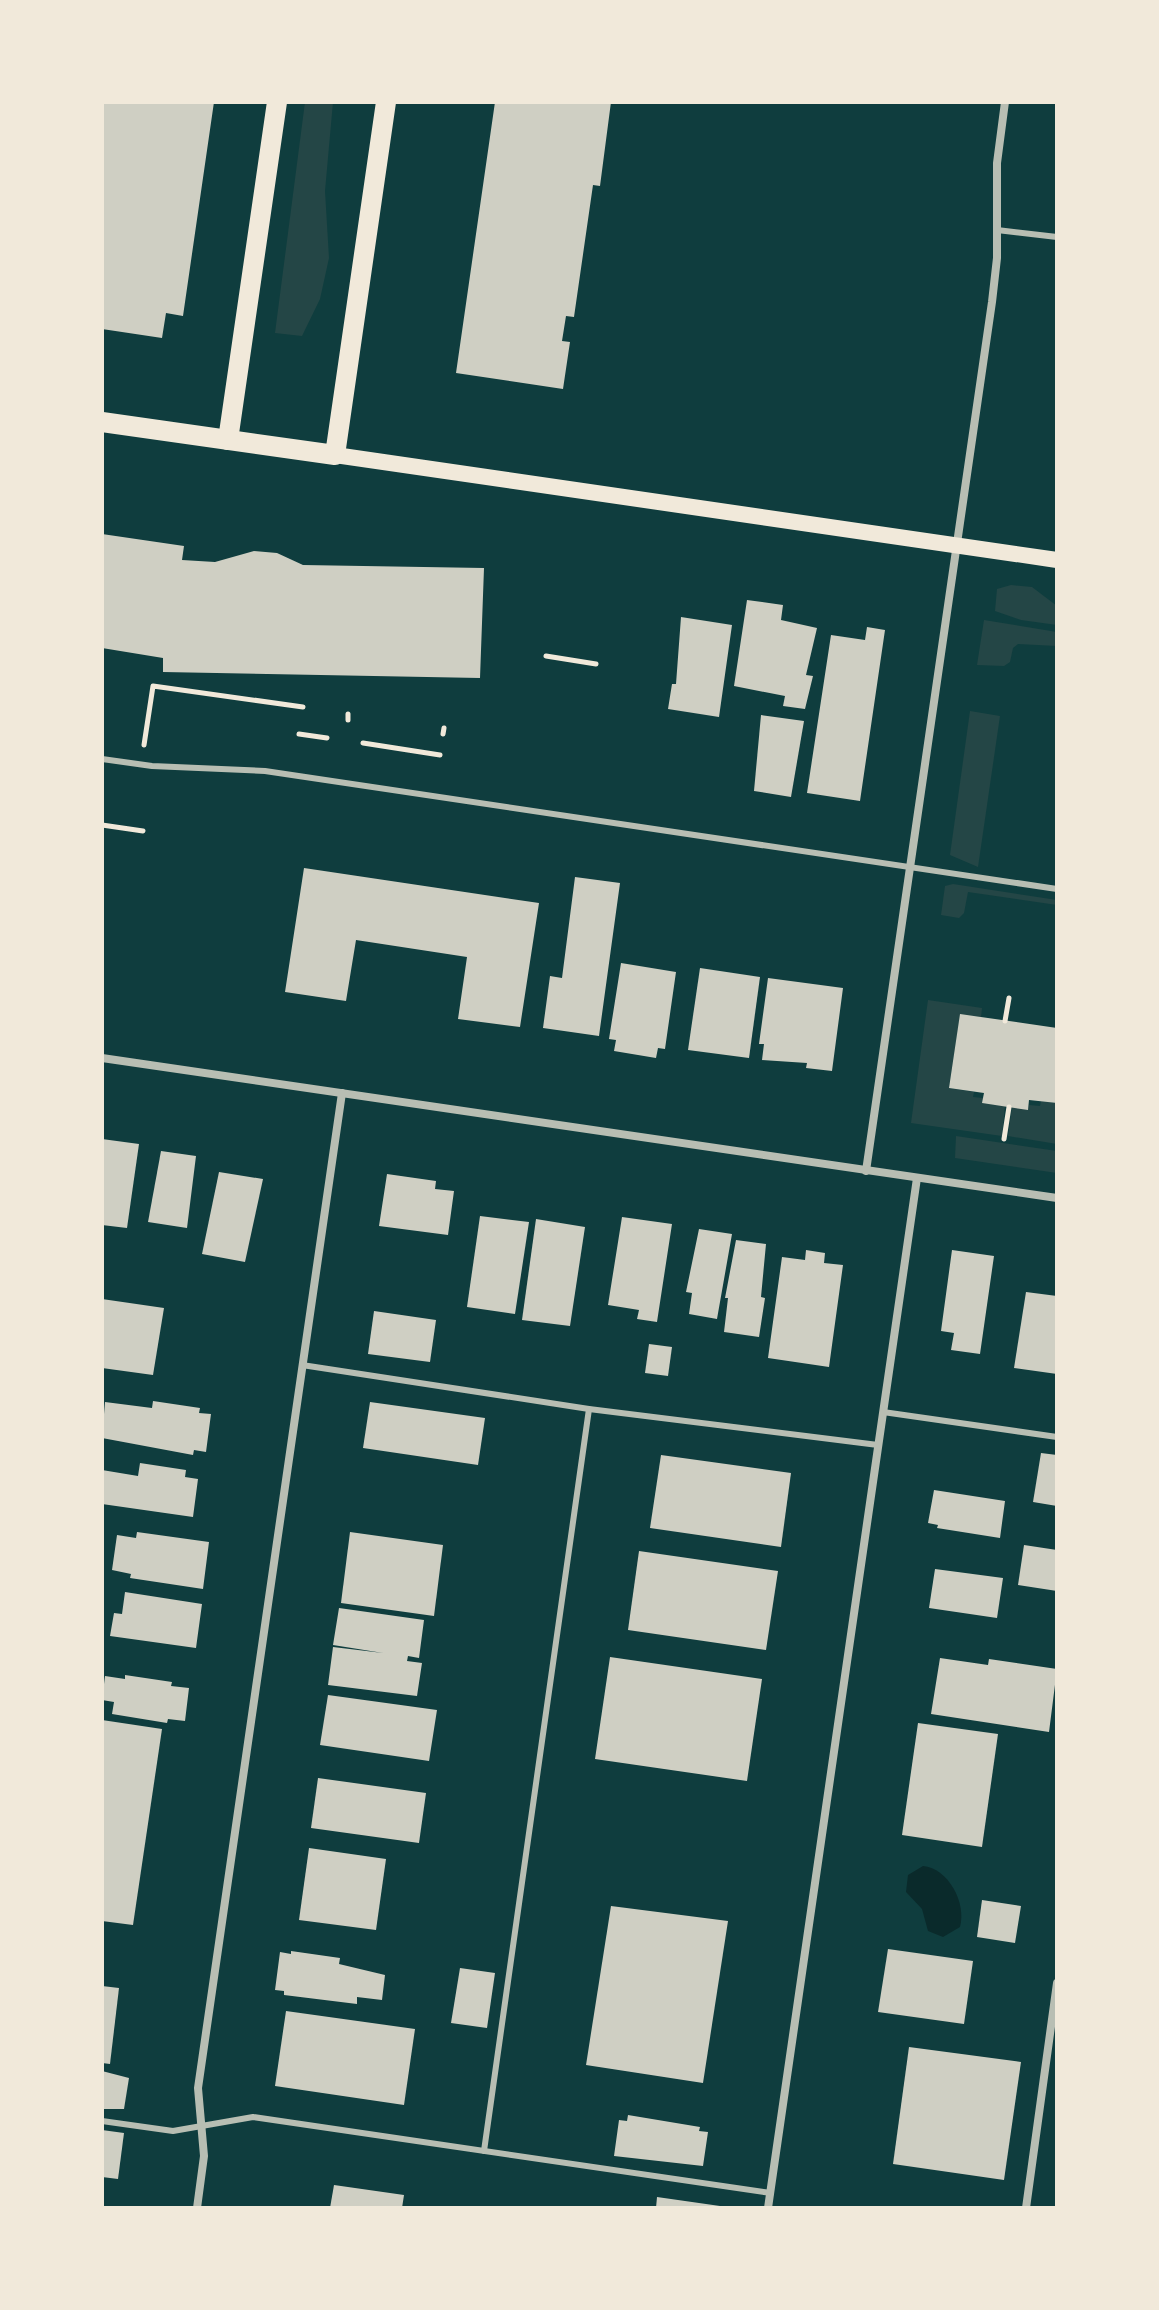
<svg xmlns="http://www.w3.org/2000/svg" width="1159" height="2310" font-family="'Source Serif 4',serif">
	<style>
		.green { fill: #244646 }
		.water { fill: #0a2a2b }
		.building { fill: #cfcfc3 }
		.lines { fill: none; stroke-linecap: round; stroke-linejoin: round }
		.path { stroke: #f1e9da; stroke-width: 5 }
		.service { stroke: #b8beb3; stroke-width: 6 }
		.minor { stroke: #b8beb3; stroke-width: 8 }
		.secondary { stroke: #f1e9da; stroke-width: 16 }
		.primary { stroke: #f1e9da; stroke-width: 20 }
	</style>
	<rect width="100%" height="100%" fill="#0f3d3e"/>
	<g class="green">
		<polygon points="305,102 333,102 325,191 329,258 320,299 302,336 275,333"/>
		<polygon points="1011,585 1032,587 1057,606 1057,625 1021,620 995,611 997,589"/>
		<polygon points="984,620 1057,632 1057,646 1018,644 1013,648 1010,662 1004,666 977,665"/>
		<polygon points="970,711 1000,716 978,867 950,855"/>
		<polygon points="953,884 1057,900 1057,905 968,892 964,913 959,918 941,915 945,886"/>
		<polygon points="928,1000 982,1008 981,1017 960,1015 949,1088 974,1092 973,1097 983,1098 983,1103 1005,1106 1002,1136 911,1123"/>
		<polygon points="1041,1101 1057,1103 1057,1144 1008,1136 1012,1107 1028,1109 1029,1105 1040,1106"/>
		<polygon points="956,1136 1057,1151 1057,1173 955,1158"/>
	</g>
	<path class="water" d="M 923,1866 C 948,1868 967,1903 960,1927 L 943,1937 L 928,1931 L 922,1909 L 906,1892 L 908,1875 Z"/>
	<g class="building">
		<polygon points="102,102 214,102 183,316 166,313 162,338 102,329"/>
		<polygon points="495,102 611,102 600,186 593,185 574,317 566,316 562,341 570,342 563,389 456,373"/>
		<polygon points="102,534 184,546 182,560 215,562 254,551 277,553 303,565 484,568 480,678 163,672 163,658 102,648"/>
		<polygon points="747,600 783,605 781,620 817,628 806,675 813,676 805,709 783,706 785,696 734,686"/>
		<polygon points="681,617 732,625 719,717 668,709 672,684 676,684"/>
		<polygon points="867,627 885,630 860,801 807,793 831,635 865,640"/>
		<polygon points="761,715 804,721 791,797 754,791"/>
		<polygon points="304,868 539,903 520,1027 458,1019 467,957 356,940 346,1001 285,992"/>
		<polygon points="575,877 620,883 599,1036 543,1028 550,976 562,978"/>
		<polygon points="621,963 676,972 665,1049 658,1048 656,1058 614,1051 616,1040 609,1039"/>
		<polygon points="700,968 760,977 749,1058 688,1050"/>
		<polygon points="768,978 843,988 832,1071 806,1068 807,1063 762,1060 764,1044 759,1044"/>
		<polygon points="960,1014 1057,1028 1057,1103 1029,1100 1028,1110 982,1103 984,1093 949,1088"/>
		<polygon points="102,1139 139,1144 127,1228 102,1225"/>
		<polygon points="161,1151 196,1156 187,1228 148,1222"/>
		<polygon points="219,1172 263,1179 245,1262 202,1254"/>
		<polygon points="387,1174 436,1181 435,1189 454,1191 448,1235 379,1226"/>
		<polygon points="480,1216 529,1222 515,1314 467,1307"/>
		<polygon points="622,1217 672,1224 657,1322 637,1319 639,1310 608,1305"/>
		<polygon points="536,1219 585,1227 570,1326 522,1320"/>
		<polygon points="699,1229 732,1234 717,1319 689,1314 692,1293 686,1292"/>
		<polygon points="736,1240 766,1244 761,1297 765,1298 759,1337 724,1332 728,1298 725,1298"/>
		<polygon points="806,1250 825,1253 824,1263 843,1265 829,1367 768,1358 782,1257 805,1260"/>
		<polygon points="952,1250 994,1256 980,1354 951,1350 954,1333 941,1331"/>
		<polygon points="1026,1292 1057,1296 1057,1374 1014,1368"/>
		<polygon points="102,1299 164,1308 153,1375 102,1368"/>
		<polygon points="374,1311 436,1320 430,1362 368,1354"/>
		<polygon points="649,1344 672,1347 668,1376 645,1373"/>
		<polygon points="153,1401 200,1408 199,1413 211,1414 206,1452 194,1450 193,1455 102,1438 105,1402 152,1408"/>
		<polygon points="370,1402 485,1418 478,1465 363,1448"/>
		<polygon points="1041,1453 1057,1455 1057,1506 1033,1502"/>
		<polygon points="661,1455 791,1473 781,1547 650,1528"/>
		<polygon points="140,1463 186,1470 185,1477 198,1479 193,1517 102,1504 102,1470 138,1476"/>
		<polygon points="934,1490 1005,1501 1000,1538 937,1528 938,1525 928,1523"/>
		<polygon points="137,1532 209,1542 203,1589 130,1578 131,1574 112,1570 117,1535 136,1538"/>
		<polygon points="350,1532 443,1545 434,1616 341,1603"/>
		<polygon points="1024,1545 1057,1550 1057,1591 1018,1585"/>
		<polygon points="639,1551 778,1571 766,1650 628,1630"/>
		<polygon points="935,1569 1003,1578 997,1618 929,1608"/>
		<polygon points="125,1592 202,1604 196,1648 110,1636 114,1613 122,1614"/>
		<polygon points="339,1608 424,1620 419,1658 408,1656 407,1661 422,1663 417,1696 328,1685 333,1647 383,1653 333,1645"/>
		<polygon points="610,1657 762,1679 747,1781 595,1759"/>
		<polygon points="940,1658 988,1665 989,1659 1057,1669 1049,1732 931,1714"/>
		<polygon points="125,1675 172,1682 171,1686 189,1688 185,1721 168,1719 167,1723 112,1714 114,1702 102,1700 105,1676 125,1679"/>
		<polygon points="328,1695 437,1710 429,1761 320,1745"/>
		<polygon points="102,1720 162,1729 133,1925 102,1921"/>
		<polygon points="918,1723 998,1734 982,1847 902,1835"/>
		<polygon points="318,1778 426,1793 419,1843 311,1828"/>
		<polygon points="309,1848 386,1859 376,1930 299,1920"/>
		<polygon points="982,1900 1021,1906 1015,1943 977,1937"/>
		<polygon points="611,1906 728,1921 703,2083 586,2065"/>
		<polygon points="888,1949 973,1961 964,2024 878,2012"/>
		<polygon points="291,1951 340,1958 339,1964 385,1975 382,2000 357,1997 357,2004 284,1995 284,1991 275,1990 280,1952 291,1954"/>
		<polygon points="460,1968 495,1973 487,2028 451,2023"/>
		<polygon points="102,1986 119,1988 110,2064 102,2063"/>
		<polygon points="286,2011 415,2029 404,2105 275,2086"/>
		<polygon points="909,2047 1021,2062 1004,2180 893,2164"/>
		<polygon points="102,2071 129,2078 124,2109 102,2109"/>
		<polygon points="628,2115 700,2127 699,2131 708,2132 703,2166 614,2156 619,2120 627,2121"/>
		<polygon points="102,2130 124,2133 118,2179 102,2177"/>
		<polygon points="334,2185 404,2195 402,2208 330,2208"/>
		<polygon points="657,2197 720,2206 720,2208 656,2208"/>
	</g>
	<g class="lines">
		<g class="path">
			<polyline points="546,656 596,664"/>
			<polyline points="348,720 348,714"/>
			<polyline points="299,734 327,738"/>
			<polyline points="443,734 444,728"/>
			<polyline points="363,743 440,755"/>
			<polyline points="144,745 153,686 303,707"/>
			<polyline points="102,825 143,831"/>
			<polyline points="1005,1021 1009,998"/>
			<polyline points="1004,1139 1009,1107"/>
		</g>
		<g class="service">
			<polyline points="997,230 1057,237"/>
			<polyline points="102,759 152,766 265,771 1057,889"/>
			<polyline points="302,1365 589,1409 878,1445"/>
			<polyline points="883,1412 1057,1437"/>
			<polyline points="102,2121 173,2131 253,2117 771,2193"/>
			<polyline points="484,2151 589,1409"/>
		</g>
		<g class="minor">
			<polyline points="102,1058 1057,1198"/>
			<polyline points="866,1171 992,302 997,258 997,163 1005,102"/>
			<polyline points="197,2208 204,2156 198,2088 342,1093"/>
			<polyline points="768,2208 917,1178"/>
			<polyline points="1026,2208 1057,1983"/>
		</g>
		<polyline class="secondary" points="335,455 1057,560"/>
		<g class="primary">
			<polyline points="102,422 335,455 386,102"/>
			<polyline points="228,440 277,102"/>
		</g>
	</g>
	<rect width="1159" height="2310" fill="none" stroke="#f1e9da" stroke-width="208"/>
</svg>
